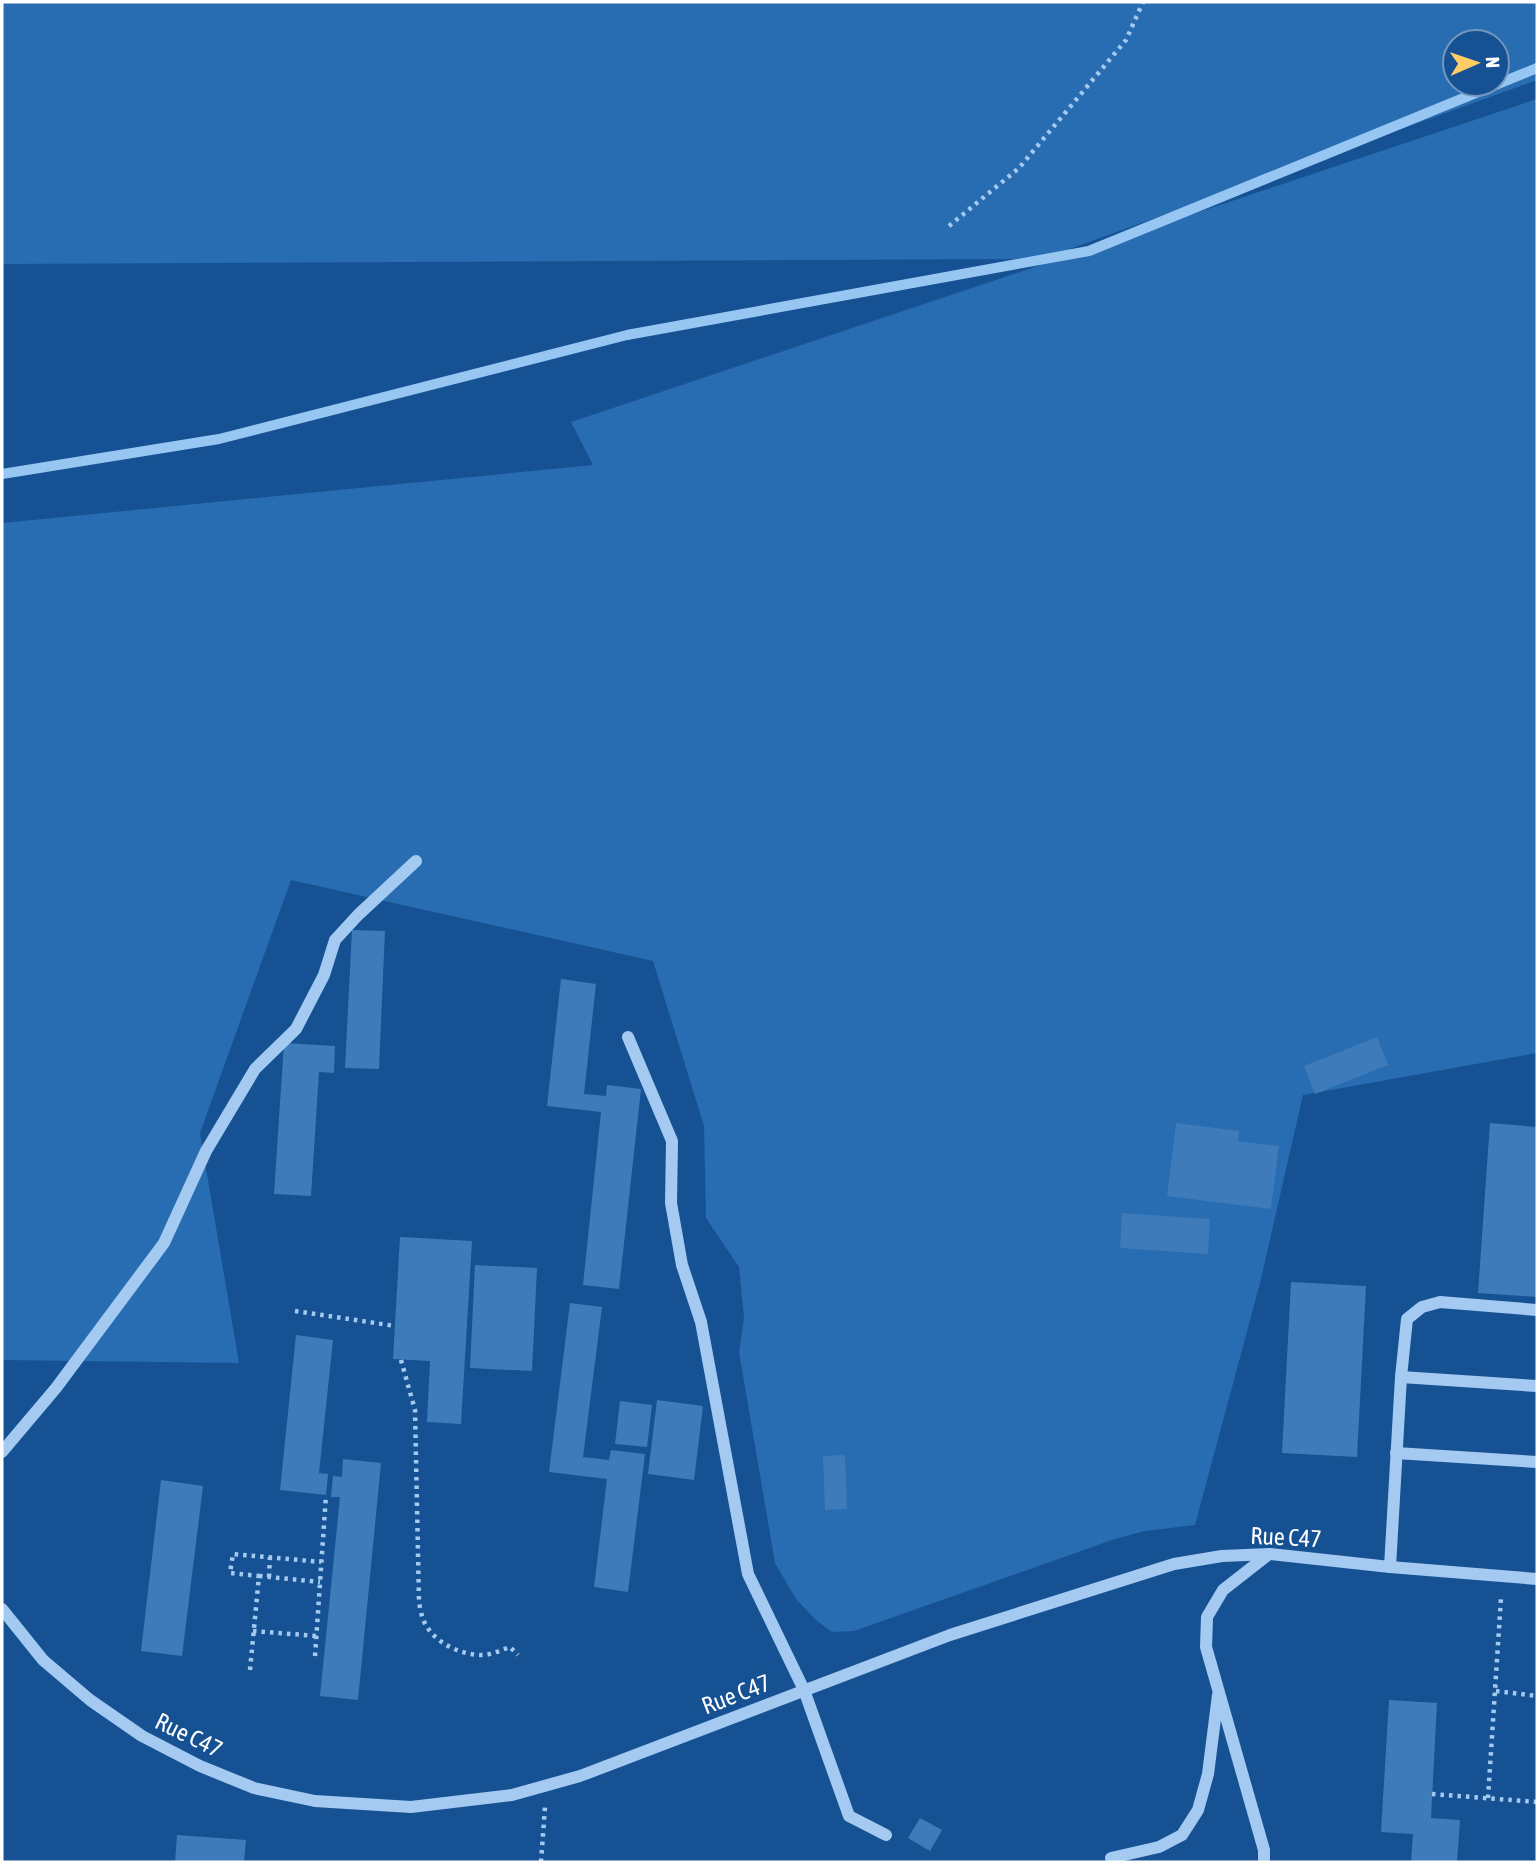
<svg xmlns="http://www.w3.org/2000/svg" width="1539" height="1864" font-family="'Asap Condensed',sans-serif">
<rect width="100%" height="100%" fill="#165293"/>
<g fill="#286cb1" fill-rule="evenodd">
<path d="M2,2H1537V80L1042,259L2,264ZM1455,42H1497V84H1455Z"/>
<path d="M1537,99V1053L1303,1095L1260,1283L1195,1525L1145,1531L1115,1539L854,1631L832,1632L816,1620L796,1599L775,1563L739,1352L744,1318L739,1267L706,1218L704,1126L653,961L291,880L200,1133L239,1363L2,1360V523L593,465L571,422Z"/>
</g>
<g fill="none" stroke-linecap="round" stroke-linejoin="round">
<path stroke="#97c6f3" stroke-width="10" d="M2,474L219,439L627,335L1089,251L1537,68"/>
</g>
<g fill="#3e7bba">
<path d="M352,930L385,931L379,1069L345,1068Z"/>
<path d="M561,979L596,984L584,1094L606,1096L607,1085L641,1089L619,1289L583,1285L601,1112L547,1106Z"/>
<path d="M1377,1037L1388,1065L1315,1094L1304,1066Z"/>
<path d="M284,1043L335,1046L334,1073L319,1072L311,1196L274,1194Z"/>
<path d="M1176,1123L1239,1131L1238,1141L1279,1146L1271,1209L1167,1196Z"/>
<path d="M1490,1123L1537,1127V1297L1478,1293Z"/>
<path d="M1122,1213L1210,1219L1208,1254L1120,1248Z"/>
<path d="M400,1237L472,1241L461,1424L427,1422L430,1361L393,1359Z"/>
<path d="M475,1265L537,1268L532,1371L470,1368Z"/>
<path d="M1291,1282L1366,1286L1357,1457L1282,1453Z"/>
<path d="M570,1303L602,1307L583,1457L609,1460L611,1450L645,1454L628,1592L594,1587L607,1479L549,1472Z"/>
<path d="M296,1335L333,1340L319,1473L328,1474L326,1495L280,1490Z"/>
<path d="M657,1400L703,1406L694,1480L648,1474Z"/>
<path d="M620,1401L652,1405L647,1447L615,1444Z"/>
<path d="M845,1455L847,1509L825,1510L823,1456Z"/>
<path d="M343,1459L381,1463L358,1700L320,1696L340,1497H331L333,1476L342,1477Z"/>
<path d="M161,1480L203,1486L182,1656L141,1651Z"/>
<path d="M1389,1700L1437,1703L1431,1818L1460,1820L1457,1862H1411L1413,1834L1381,1832Z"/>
<path d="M920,1818L942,1830L930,1851L908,1838Z"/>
<path d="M177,1835L246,1840L244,1862H175Z"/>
</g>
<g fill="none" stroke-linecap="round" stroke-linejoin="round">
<g stroke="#a5caf1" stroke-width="4.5" stroke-dasharray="3.5 5" stroke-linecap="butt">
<path d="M949,226L1019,168L1126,40L1143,2"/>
<path d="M295,1311L395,1326"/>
<path d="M401,1360L415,1410L419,1602C420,1607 421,1614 423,1619C431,1641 459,1655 482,1655C491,1655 501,1650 510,1647L518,1655"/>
<path d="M259,1576L320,1582"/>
<path d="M269,1577L270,1557"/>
<path d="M253,1631L317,1636"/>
<path d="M315,1656L326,1495"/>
<path d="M250,1670L259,1576L230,1573L233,1554L321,1562"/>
<path d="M1496,1691L1537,1696"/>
<path d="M1432,1794L1537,1802"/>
<path d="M1488,1798L1501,1598"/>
<path d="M541,1862L545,1807"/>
</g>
<g stroke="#a5caf1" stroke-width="12">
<path d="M628,1037L672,1141L671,1203L682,1265L701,1322L748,1574L804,1690L849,1816L886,1835"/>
<path d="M1401,1377L1537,1386"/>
<path d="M2,1452L56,1388L164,1243L206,1151L255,1069L296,1029L324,975L335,940L358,915L416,861"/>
<path d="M1396,1453L1537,1462"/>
<path d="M1390,1567L1401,1377L1407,1319L1422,1307L1440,1302L1537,1310"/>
<path d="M2,1609L43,1660L90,1700L142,1736L200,1766L254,1788L315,1801L411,1807L512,1795L580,1776L950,1635L1174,1564L1222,1556L1270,1554L1390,1567L1537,1579"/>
<path d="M1111,1858L1159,1847L1182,1835L1198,1810L1208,1774L1218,1695"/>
<path d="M1264,1862V1850L1206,1647L1207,1617L1223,1590L1269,1554"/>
</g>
</g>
<g text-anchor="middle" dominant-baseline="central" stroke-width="5" stroke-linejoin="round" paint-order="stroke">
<g font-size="24" fill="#fff" stroke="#165293">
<text transform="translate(1286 1537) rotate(3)">Rue C47</text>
<text transform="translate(736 1694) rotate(-21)">Rue C47</text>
<text transform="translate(189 1735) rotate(26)">Rue C47</text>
</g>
</g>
<rect width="1539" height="1864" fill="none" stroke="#ffffff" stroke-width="7"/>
<g transform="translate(1476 63) rotate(88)"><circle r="33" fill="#165293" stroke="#7397be" stroke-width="2"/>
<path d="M0-5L12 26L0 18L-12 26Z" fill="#ffcc65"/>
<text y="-10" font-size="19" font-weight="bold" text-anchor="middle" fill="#ffffff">N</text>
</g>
</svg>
